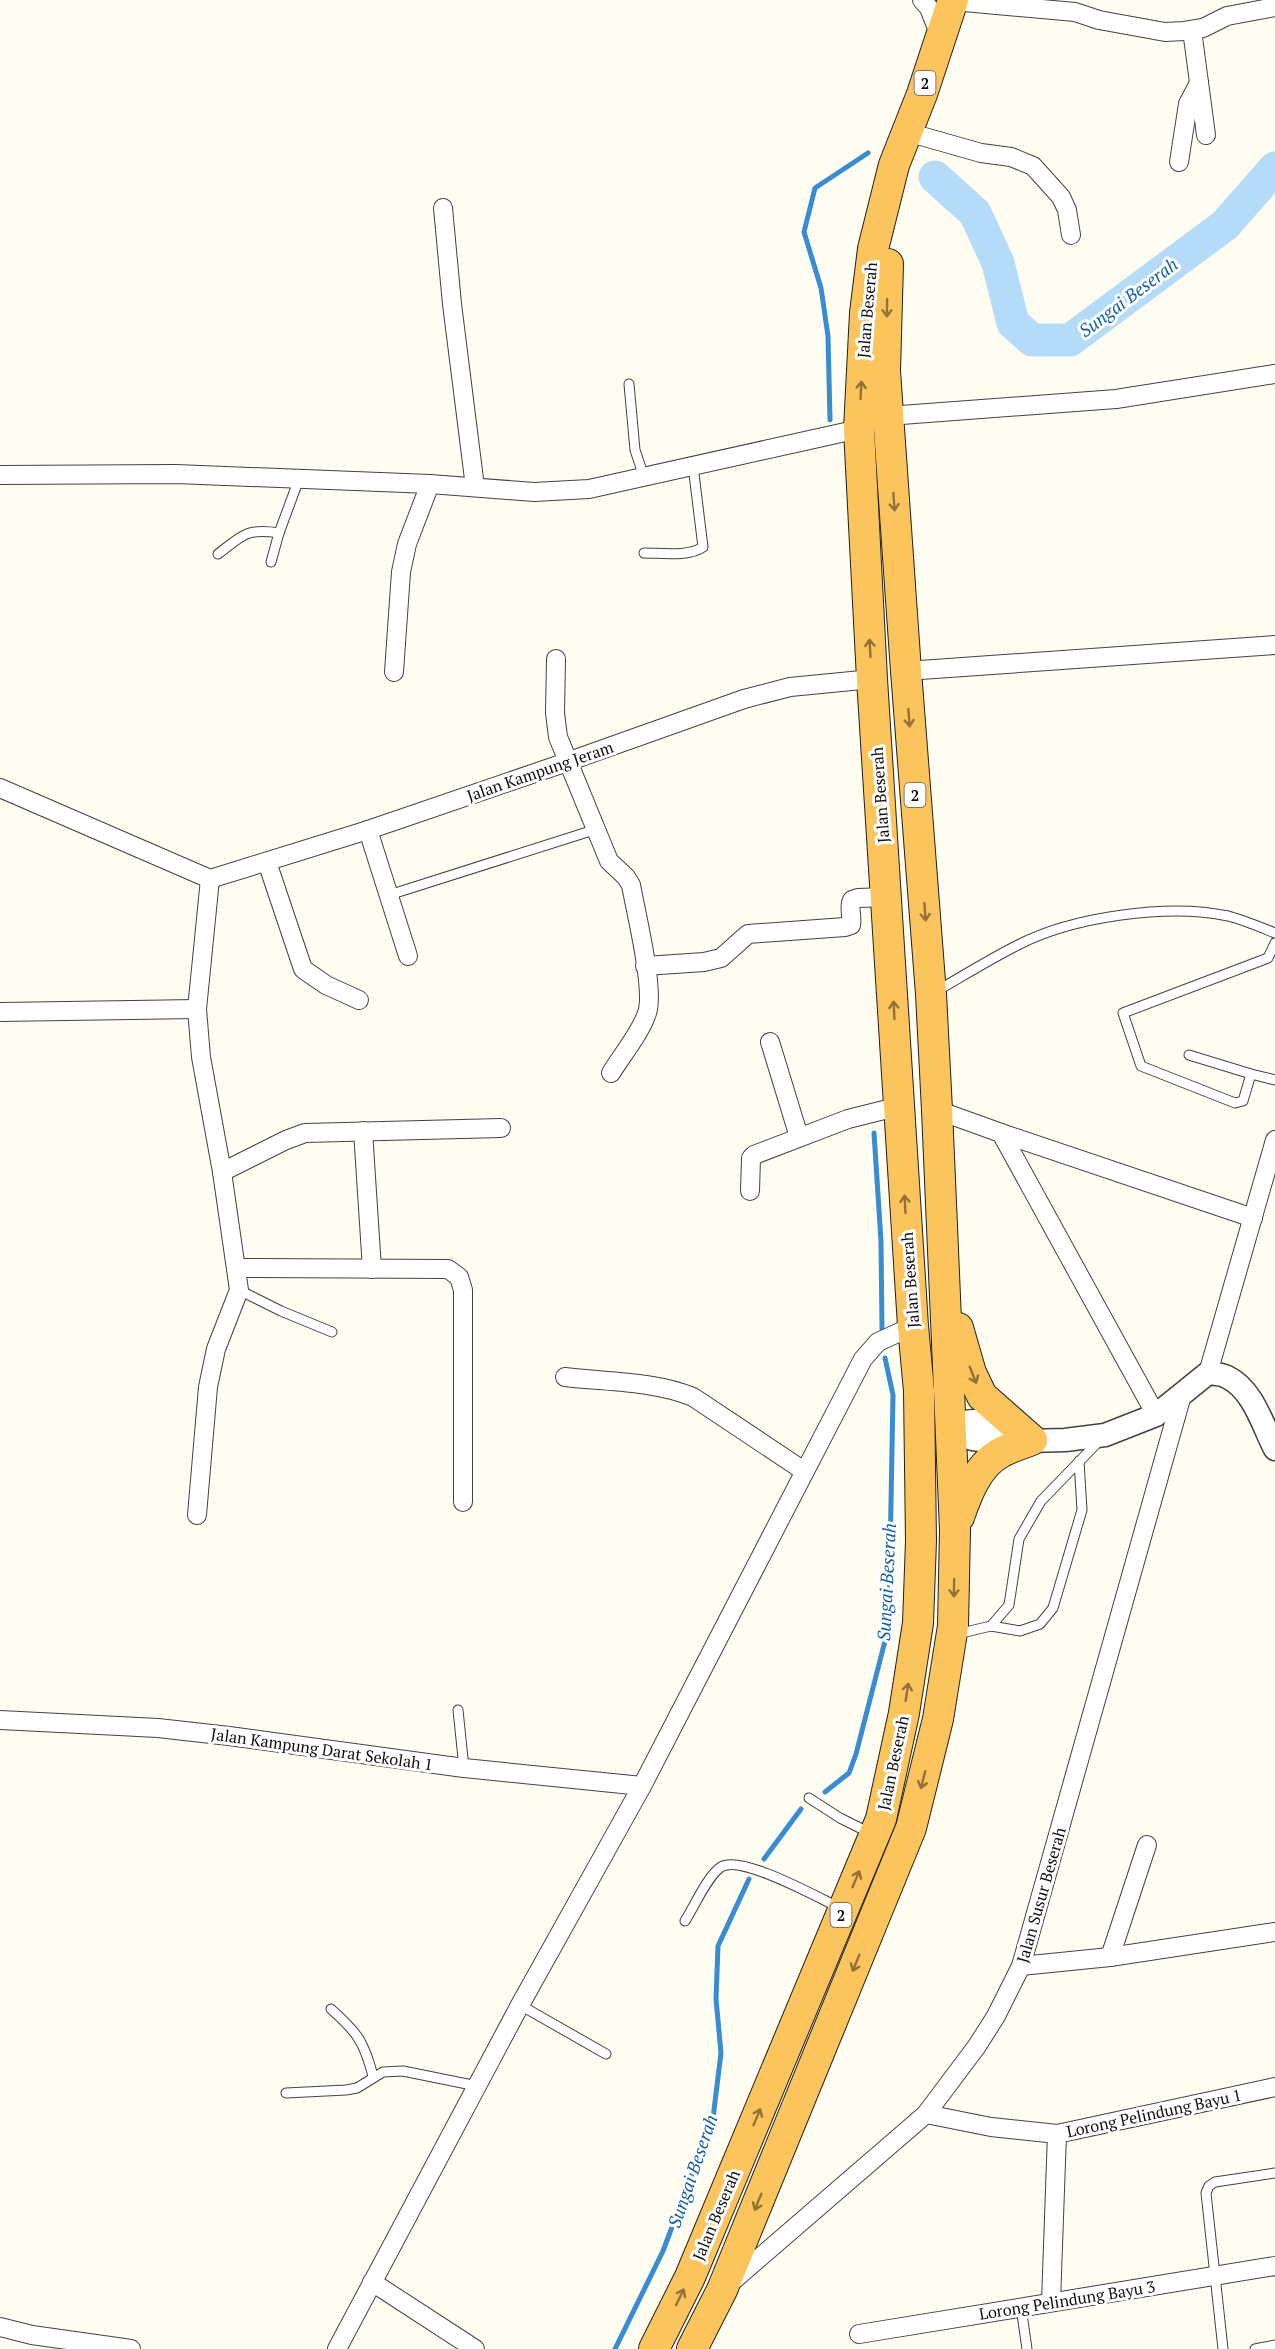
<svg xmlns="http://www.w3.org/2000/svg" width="1275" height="2349" font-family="'PT Serif',serif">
<rect width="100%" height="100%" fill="#fffdf1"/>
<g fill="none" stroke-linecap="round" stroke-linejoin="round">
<g stroke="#388cd2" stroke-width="5">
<path d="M830,420L828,336L821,288L804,232L815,188L868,153"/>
<path d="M874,1133L881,1241L882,1329"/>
<path d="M825,1792L849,1773L856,1754L885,1641L889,1611L893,1395L885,1358"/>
<path d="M764,1859L801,1809"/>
<path d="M615,2349L663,2251L713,2118L721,2053L716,1999L718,1946L749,1879"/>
</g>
<path stroke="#b4dbf8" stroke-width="33" d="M935,177L975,213L998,263L1013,323L1032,340H1070L1225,225L1275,168"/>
<g stroke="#424242" stroke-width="11">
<g id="service">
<path d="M629,384L635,450L644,477"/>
<path d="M644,553C661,553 689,557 703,547L693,466"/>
<path d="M218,554C243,535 246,528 279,533"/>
<path d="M271,562L279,533L299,479"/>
<path d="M389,895L597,829"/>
<path d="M1275,943L1268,958L1123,1013L1141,1066L1235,1103L1243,1101L1251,1074L1275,1080"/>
<path d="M935,992C963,976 990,959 1018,945C1072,917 1168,903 1228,916C1244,920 1260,927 1275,933"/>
<path d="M1189,1055L1251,1074"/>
<path d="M239,1290L281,1311L332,1332"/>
<path d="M991,1626L1020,1631L1040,1624L1053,1608L1082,1510L1079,1461"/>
<path d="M957,1634L991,1626L1009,1605L1019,1539L1041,1501L1101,1439"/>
<path d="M458,1710L464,1768"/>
<path d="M809,1798L840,1818L872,1834"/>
<path d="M685,1921C694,1907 708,1875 721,1867C740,1854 817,1897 838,1907"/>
<path d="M520,2005L606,2054"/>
<path d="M331,2009C358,2033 364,2042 373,2076"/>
<path d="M286,2093L346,2090L357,2088L383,2072L403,2071L477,2086"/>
<path d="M1021,2307L1027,2349"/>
<path d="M1223,2349L1206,2193L1209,2186L1215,2182L1275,2173"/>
<path d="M1255,2349L1275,2345"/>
</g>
</g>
<g stroke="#424242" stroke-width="20">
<g id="minor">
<path d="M922,0L929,8L940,36"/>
<path d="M953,1L1075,12L1099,20L1165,32L1184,31L1203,28L1227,16L1275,7"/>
<path d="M1192,30L1206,135"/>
<path d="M907,132L981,153L1011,157L1033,166L1061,197L1067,210L1071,235"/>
<path d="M1179,162L1188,104L1199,83"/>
<path d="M443,208L452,304L475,487"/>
<path d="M888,416L1116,399L1275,374"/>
<path d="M0,475L176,474L430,484L534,492L589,489L859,429"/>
<path d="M556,659L555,713L558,737L609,861L626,877L631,885C636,913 655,990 647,1013C641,1032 622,1055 611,1073"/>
<path d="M906,671L1275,645"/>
<path d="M394,672L401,572L407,544L430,484"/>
<path d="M0,788L210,879"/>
<path d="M368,830L408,956"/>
<path d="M267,862L303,969L326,985L359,1000"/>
<path d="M210,879L368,830L567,762L744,699L790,687L872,679"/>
<path d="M645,966L704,962L721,958L748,934L845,927L851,925C853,917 848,908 852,900L858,898L887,897"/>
<path d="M0,1012L197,1009"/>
<path d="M770,1042L799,1137"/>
<path d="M937,1110L1001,1133L1156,1415"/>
<path d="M363,1131L372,1269"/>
<path d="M1001,1133L1253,1218"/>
<path d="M222,1172L286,1140L305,1133L501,1128"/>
<path d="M750,1191L751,1158L754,1155L848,1119L900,1106"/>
<path d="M236,1268L448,1269L459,1277L463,1290V1502"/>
<path d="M1208,1373L1275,1140"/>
<path d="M565,1377C607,1382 654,1381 693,1397L804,1471"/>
<path d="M197,1515L208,1387L216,1349L239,1290L222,1172L201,1057L197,1009L210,879"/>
<path d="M0,1720L158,1728L229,1736L464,1768L642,1786"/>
<path d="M1110,1957L1147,1845"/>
<path d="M1021,1966L1110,1957L1275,1932"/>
<path d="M926,2114L991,2127L1057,2134L1275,2087"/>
<path d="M372,2282L475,2349"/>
<path d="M728,2285L926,2114L977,2046L996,2016L1021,1966L1182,1395"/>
<path d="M1051,2302L1057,2134"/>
<path d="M0,2327L32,2335L131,2349"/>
<path d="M859,2334L1275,2266"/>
<path d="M337,2349L520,2005L642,1786L863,1359L878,1342L913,1326"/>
</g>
</g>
<g stroke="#424242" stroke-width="25">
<g id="tertiary">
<path d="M951,1426L972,1439L991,1442L1065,1440L1105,1435L1156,1415L1208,1373C1214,1374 1222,1374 1227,1377C1253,1389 1263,1426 1275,1449"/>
<path d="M951,1426C975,1416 994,1422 1017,1433"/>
</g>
</g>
<g stroke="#202020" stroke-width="32">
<g id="trunk">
<path d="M958,1328L971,1373L982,1396L1032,1440C1022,1444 1011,1447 1002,1452C978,1464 967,1494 959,1517"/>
<path d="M654,2349L690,2277L881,1819L904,1713L918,1623L921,1541L919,1391L913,1326L872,679L859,429L865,313L873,249L894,165L922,94L953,0"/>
<path d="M692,2349L722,2290L911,1828L938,1719L953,1626L955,1530L937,1110L931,994L906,671L885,371L888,264"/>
</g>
</g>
<use href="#service" stroke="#fff" stroke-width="9"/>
<use href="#minor" stroke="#fff" stroke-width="18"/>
<use href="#tertiary" stroke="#fff" stroke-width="22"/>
<use href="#trunk" stroke="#fbc45c" stroke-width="30"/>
</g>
<defs><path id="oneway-shaft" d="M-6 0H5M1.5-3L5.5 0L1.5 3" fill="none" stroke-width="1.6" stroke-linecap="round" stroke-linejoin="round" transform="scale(1.5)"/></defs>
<g stroke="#917339">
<use href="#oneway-shaft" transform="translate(887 308) rotate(91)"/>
<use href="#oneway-shaft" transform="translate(861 390) rotate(-87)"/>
<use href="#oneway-shaft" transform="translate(894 502) rotate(86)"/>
<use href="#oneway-shaft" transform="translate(870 648) rotate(-93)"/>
<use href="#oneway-shaft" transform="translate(909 718) rotate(86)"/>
<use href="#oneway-shaft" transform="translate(925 912) rotate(86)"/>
<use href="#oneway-shaft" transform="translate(894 1010) rotate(-93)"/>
<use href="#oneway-shaft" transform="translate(905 1204) rotate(-93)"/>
<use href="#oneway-shaft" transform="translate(973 1375) rotate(68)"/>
<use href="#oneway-shaft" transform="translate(954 1588) rotate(91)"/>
<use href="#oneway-shaft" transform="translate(907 1692) rotate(-81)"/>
<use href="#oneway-shaft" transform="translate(923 1780) rotate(104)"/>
<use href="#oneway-shaft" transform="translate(856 1879) rotate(-67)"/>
<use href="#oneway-shaft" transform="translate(856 1963) rotate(112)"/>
<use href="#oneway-shaft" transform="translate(757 2117) rotate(-67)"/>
<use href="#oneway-shaft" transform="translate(758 2202) rotate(112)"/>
<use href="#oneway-shaft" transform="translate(680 2297) rotate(-64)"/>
</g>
<g text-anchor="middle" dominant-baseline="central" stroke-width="6" stroke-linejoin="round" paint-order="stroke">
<g fill="#fff" stroke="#575757" stroke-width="1.5">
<rect x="914.5" y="71" width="21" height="24" rx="4.5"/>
<rect x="904.5" y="783" width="21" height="24" rx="4.5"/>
<rect x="830.5" y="1903" width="21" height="24" rx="4.5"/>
</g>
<g font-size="15" font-weight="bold" fill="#0f0f0f">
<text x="925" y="83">2</text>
<text x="915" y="795">2</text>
<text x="841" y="1915">2</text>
</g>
<g font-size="16" fill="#0f0f0f" stroke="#fff">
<text transform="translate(867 310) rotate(-85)">Jalan Beserah</text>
<text transform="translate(540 771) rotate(-19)">Jalan Kampung Jeram</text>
<text transform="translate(880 795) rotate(-94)">Jalan Beserah</text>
<text transform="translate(910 1280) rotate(-94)">Jalan Beserah</text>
<text transform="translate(322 1749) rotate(8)">Jalan Kampung Darat Sekolah 1</text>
<text transform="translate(893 1763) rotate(-78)">Jalan Beserah</text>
<text transform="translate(1041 1895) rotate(-74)">Jalan Susur Beserah</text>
<text transform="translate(1154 2113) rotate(-12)">Lorong Pelindung Bayu 1</text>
<text transform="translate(716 2215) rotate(-67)">Jalan Beserah</text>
<text transform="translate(1067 2300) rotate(-9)">Lorong Pelindung Bayu 3</text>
</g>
<g font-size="18" font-style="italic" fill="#135ea6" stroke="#fff">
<text transform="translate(1128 297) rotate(-37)">Sungai Beserah</text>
<text transform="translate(886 1582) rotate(-87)">Sungai Beserah</text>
<text transform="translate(692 2171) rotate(-71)">Sungai Beserah</text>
</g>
</g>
</svg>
